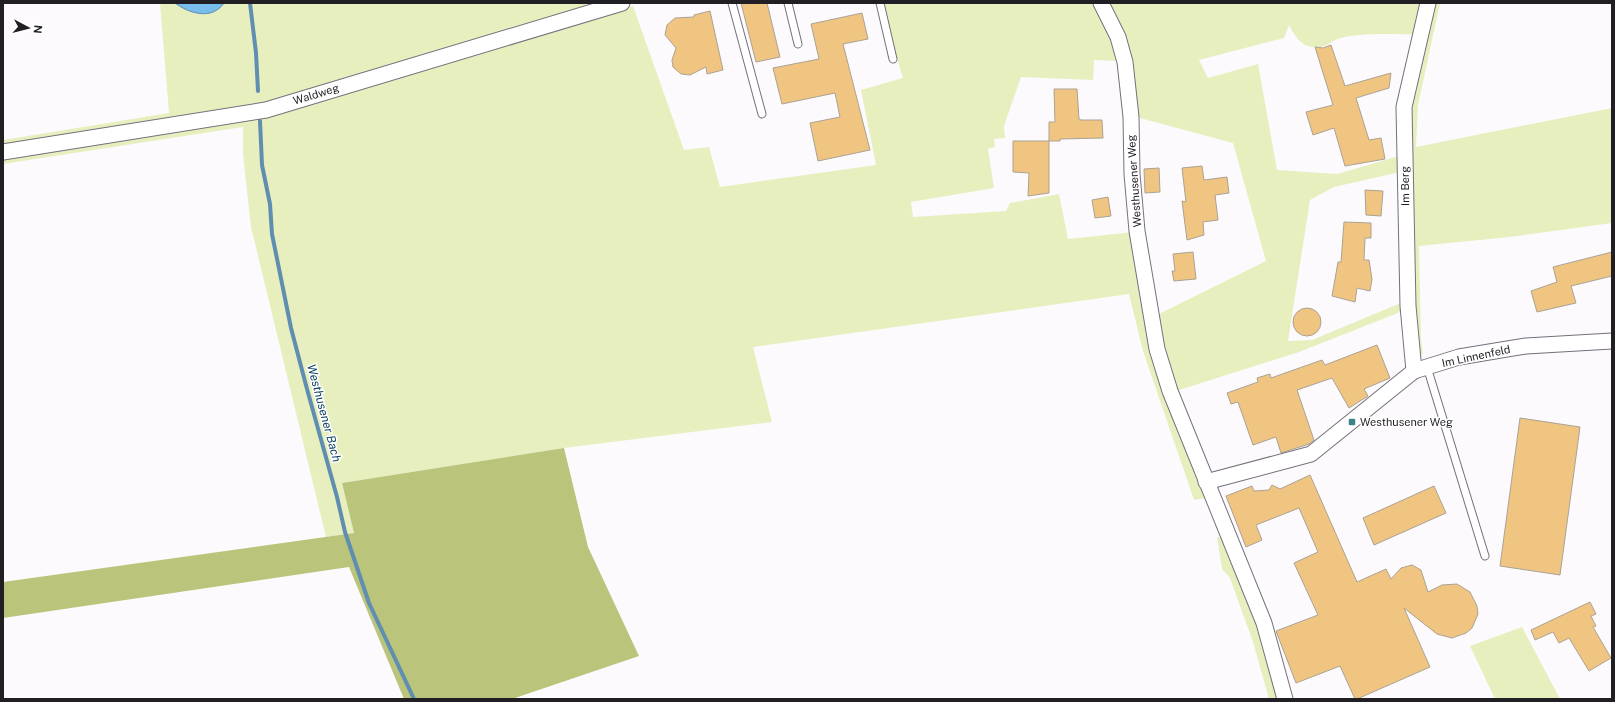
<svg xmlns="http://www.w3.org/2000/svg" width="1615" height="702" font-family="'Public Sans',sans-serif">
<rect width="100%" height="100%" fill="#fcfafd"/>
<g fill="#e8efbf">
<path d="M160,3H609L269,105L3,148V140L169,113Z"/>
<path d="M880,3H1095L1121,61L1094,60L1093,80L1021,77L1004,126L1005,138L994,139L995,147L988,149L994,188L911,202L913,217L1006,211L1010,203L1059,194L1068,239L1134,232L1147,323L1206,498L1194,500L1143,351L1129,294L753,347L772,422L564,448L342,483L354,533L326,537L251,227L243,154V127L3,164V155L243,119L633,6L684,150L709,147L720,187L876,165L861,90L903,78Z"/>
<path d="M1107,3H1425L1418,34C1393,35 1365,32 1341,38C1329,41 1328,49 1312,47C1300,45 1294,35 1289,25L1284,38L1199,60L1208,78L1258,64L1277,170L1337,174L1399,156L1400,172L1334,187L1310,200L1288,341L1312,340L1403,302V311L1299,352L1176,391L1162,348L1157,315L1266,261L1233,143L1136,117Z"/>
<path d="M1432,3H1440L1418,105L1416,147L1612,108V223L1510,237L1419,246L1421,338L1423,355L1417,349L1415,340L1408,109Z"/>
<path d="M1217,537H1221L1258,625L1280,699H1269L1253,642L1230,578L1222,569Z"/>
<path d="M1522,627L1560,699H1495L1470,646Z"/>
</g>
<path fill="#bac47a" d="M564,448L588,547L639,656L512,699H404L349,567L3,618V582L354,533L342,483Z"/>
<path fill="#79bded" stroke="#5f8eb1" d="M175,3H224C212,21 188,13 175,3Z"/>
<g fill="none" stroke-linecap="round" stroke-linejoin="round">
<g stroke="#5f8eb1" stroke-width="4">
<path d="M250,3L256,53L258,91"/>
<path d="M260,121L262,165L270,204L272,234L291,328L307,389L337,497L345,532L369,603L414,699"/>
</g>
</g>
<g fill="#f0c582" stroke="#aba294">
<path d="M741,3H767L780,57L756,62Z"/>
<path d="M710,11L723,70L707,74L706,67L690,75L681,74L673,67L672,60L676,48L665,35L667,25L675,18L694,17V15Z"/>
<path d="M862,13L868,39L843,44L870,150L818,161L810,123L840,117L835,93L782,104L773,68L819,59L811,24Z"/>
<path d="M1331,45L1345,86L1391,73L1389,88L1356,98L1369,140L1381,138L1385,159L1345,166L1334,128L1313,135L1306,112L1333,105L1315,47L1323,48Z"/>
<path d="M1054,89H1077L1079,119L1081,120H1102L1103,138L1060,139V141H1049V193L1028,196L1029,173L1013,172V141H1049V122H1055Z"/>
<path d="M1202,166L1204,180L1227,177L1229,193L1215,195L1218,220L1203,222L1204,235L1187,240L1182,201L1186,202L1182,168Z"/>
<path d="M1159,168L1160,192L1145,193L1144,169Z"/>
<path d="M1365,190L1383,191L1381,216L1366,215Z"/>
<path d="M1108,197L1111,216L1095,218L1092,200Z"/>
<path d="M1344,222L1371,223V238H1365L1364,260H1369L1372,279L1370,291L1357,288L1355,302L1332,296L1338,262H1341Z"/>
<path d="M1193,252L1196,279L1174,281L1172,271H1175L1173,254Z"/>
<path d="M1612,252V276L1571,286L1576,303L1537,312L1531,291L1557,282L1553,267Z"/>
<circle cx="1307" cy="322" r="14"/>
<path d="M1377,345L1390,378L1364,389L1368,396L1349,408L1332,378L1297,390L1314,440L1309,444L1281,453L1276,437L1253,445L1238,402L1231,404L1227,393L1258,382L1257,378L1270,374L1271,378L1322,360L1325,365Z"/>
<path d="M1520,418L1580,427L1560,575L1500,566Z"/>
<path d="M1310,475L1357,582L1386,569L1391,579L1401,568L1412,565L1421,570L1428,592L1442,585L1457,584L1470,592L1477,606L1478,614L1472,628L1466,633L1452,638L1437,634L1404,608L1430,667L1357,699H1355L1340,666L1296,683L1276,631L1318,615L1294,563L1318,552L1299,508L1256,525L1262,540L1246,547L1226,496L1252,486L1254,491L1269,490L1272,485L1280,489Z"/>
<path d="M1434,486L1446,513L1374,545L1363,518Z"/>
<path d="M1590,602L1596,614L1591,616L1596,626L1593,627L1611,658L1589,671L1569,638L1559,643L1553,632L1535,640L1531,630Z"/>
</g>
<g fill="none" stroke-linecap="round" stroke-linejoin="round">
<g stroke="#776f7c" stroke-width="9">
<g id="service">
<path d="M732,3L762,114"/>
<path d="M788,3L798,44"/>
<path d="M880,3L893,59"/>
<path d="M1427,367L1485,556"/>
</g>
</g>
<g stroke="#776f7c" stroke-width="17">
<g id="minor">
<path d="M1101,3L1118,37L1125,62L1131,117L1132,174L1137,231L1157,349L1170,391L1264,623L1285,699"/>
<path d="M3,152L266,110L622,3"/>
<path d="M1414,371L1408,306L1404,107L1428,3"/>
<path d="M1206,482L1311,454L1414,371L1459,357L1526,346L1612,341"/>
</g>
</g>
<use href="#service" stroke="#fff" stroke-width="7"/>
<use href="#minor" stroke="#fff" stroke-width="15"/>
</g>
<rect fill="#3c8489" stroke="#fff" stroke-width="1.5" x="1348" y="418" width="8" height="8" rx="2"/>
<g text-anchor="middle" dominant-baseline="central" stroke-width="3" stroke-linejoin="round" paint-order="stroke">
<g font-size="11" fill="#221f24" stroke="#fff">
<text transform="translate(316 94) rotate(-17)">Waldweg</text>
<text transform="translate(1134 181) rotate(-94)">Westhusener Weg</text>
<text transform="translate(1405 186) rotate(-91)">Im Berg</text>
<text transform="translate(1476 356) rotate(-12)">Im Linnenfeld</text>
</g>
<g font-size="11" fill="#221f24" stroke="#fff" text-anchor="start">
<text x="1360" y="422">Westhusener Weg</text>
</g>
<g font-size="12" font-style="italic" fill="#0e4464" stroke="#fff">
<text transform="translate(324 413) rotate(75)">Westhusener Bach</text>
</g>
</g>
<rect width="1615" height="702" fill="none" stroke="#221f24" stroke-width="8"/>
<g transform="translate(28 28) rotate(97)" stroke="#ffffff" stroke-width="3" paint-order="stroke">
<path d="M0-3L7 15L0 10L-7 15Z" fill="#221f24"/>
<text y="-6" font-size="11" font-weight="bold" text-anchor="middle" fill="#221f24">N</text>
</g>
</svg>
